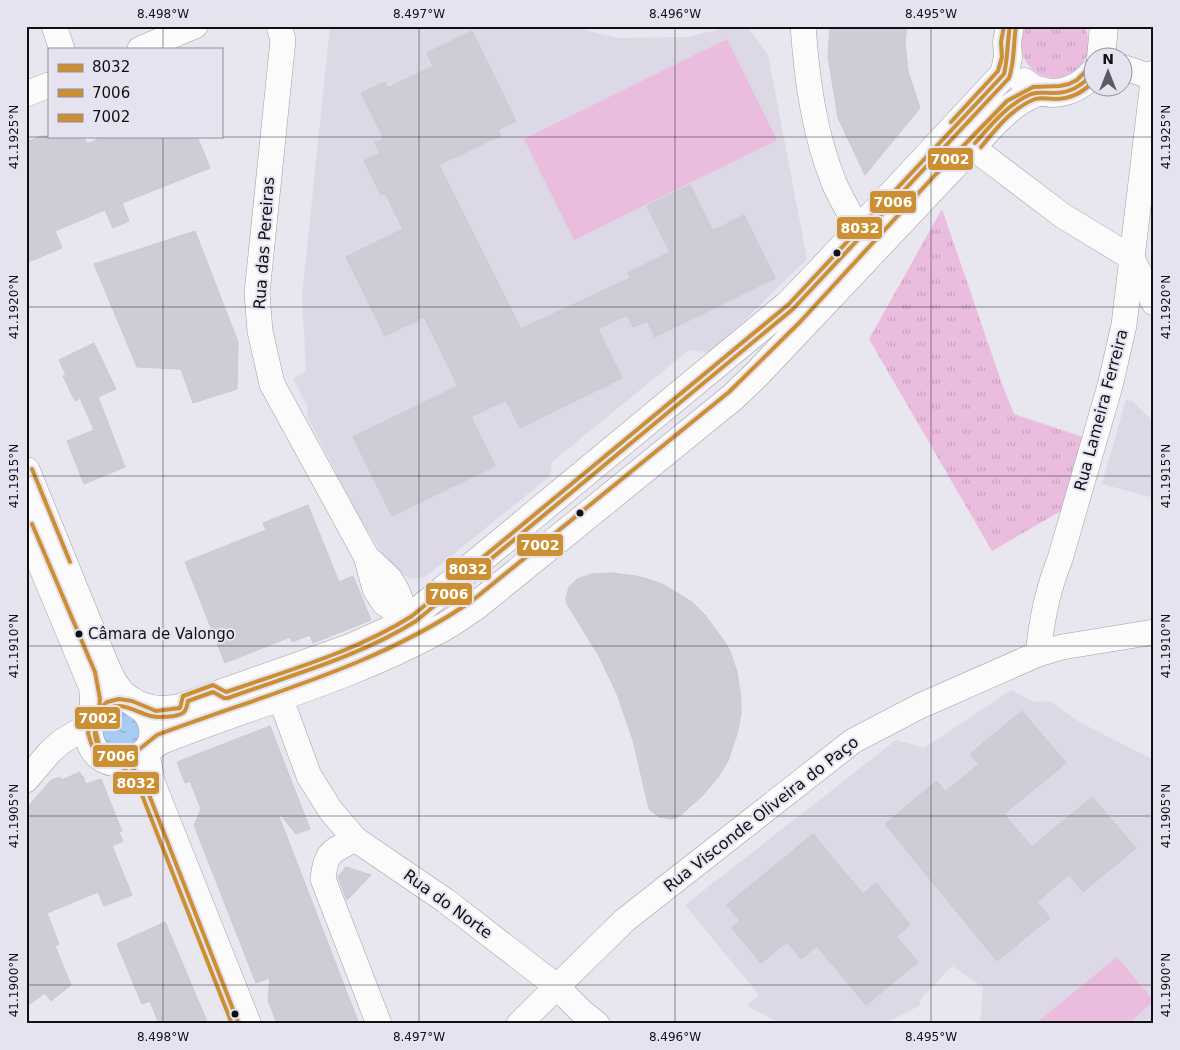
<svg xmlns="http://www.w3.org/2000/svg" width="1180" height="1050" font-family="'DejaVu Sans',sans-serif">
<defs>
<pattern id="grass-tufts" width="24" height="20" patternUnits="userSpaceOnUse" patternTransform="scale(1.25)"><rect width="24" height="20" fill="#eabddf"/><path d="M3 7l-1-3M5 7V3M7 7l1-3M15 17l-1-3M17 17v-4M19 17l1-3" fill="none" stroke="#c8a1be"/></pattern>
<pattern id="water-ripples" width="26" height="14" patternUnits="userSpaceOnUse" patternTransform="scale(1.25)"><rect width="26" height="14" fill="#a8cbf4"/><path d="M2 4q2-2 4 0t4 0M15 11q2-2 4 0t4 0" fill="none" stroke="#90add0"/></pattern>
</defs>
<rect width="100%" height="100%" fill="#e8e6ee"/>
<g fill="#dcd8e6">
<path d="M330,26H569L618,38L687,37L733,26H747L768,55L807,259L711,353L689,350L552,462L550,476L425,577L412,579L400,574L384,556L359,517L307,416L308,408L293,378L306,371L302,296Z"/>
<path d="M1126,400L1132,401L1152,420L1154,425V498L1102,484Z"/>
<path d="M1011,690L1034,702L1050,701L1081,723L1154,760V1024H980L983,987L952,966L922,997L919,1006L883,1024H782L747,1006L759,995L685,905L896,740L924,748Z"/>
</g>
<g fill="url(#grass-tufts)">
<path d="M1026,26H1084C1106,67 1048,100 1025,60C1019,49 1021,37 1026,26Z"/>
<path d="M942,209L1002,384L1014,414L1083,437L1061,511L992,551L869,339Z"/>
</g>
<g fill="#eabddf">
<path d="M727,39L777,140L574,240L524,139Z"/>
<path d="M1117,957L1154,1001L1128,1024H1035Z"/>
</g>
<circle fill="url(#water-ripples)" cx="121" cy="730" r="19"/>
<g fill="#cecdd7" stroke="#c9c9cf">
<path d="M830,26H907L905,42L908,71L920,108L865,175L838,118L828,56Z"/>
<path d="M472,31L516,121L498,130L501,135L439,165L521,329L630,278L628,273L670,252L647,206L690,185L713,231L744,215L775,278L655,337L647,321L633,327L627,315L598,329L622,378L520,428L506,400L471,417L495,466L392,516L353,437L458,386L424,317L385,336L346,257L403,229L385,193L381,195L364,161L380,153L375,143L384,139L361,93L385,82L388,88L433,66L427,53Z"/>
<path d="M42,136H84L87,144L105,136H197L210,168L122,203L129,221L113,228L105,210L55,231L62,248L26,263V142Z"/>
<path d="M195,231L238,342L237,389L193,403L181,369L137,367L94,264Z"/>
<path d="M94,343L116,389L98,397L125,467L84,484L67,441L94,430L80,398L75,401L63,376L66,375L59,360Z"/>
<path d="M308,505L339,582L353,576L371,620L313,643L310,635L292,642L290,637L225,663L185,562L266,530L263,523Z"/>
<path d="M611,573L636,576L654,581L664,585L692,602L705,615L724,641L730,651L737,672L741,699V714L737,734L728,761L719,776L702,796L681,815L673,819L659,817L649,809L633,740L617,694L599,656L567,604L566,598L569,587L577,579L592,574Z"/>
<path d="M1022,711L1066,763L1004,814L1032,847L1092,797L1136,848L1083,892L1069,875L1037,902L1050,918L997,961L885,824L937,781L945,792L979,764L970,754Z"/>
<path d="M270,726L310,829L296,834L277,811L359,1024H277L268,1000L270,978L256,983L194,825L201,809L190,781L185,783L177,762Z"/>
<path d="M80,772L81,776H83L86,784L101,779L122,831L119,832L123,841L112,846L132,895L104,906L98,892L47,913L59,944L55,946L71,985L51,1001L45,993L26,1007V809L51,780L60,777L62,780Z"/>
<path d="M813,834L863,894L876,883L910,925L896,936L918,962L866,1005L817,946L801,959L787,942L761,963L732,928L740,921L727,905Z"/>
<path d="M346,867L371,875L347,900L338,877Z"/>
<path d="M165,922L192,986L208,1024H159L150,1001L142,1004L117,944Z"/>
</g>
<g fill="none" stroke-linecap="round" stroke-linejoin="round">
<g stroke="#a09fa4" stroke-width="26">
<g id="street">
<path d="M54,26L62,49"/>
<path d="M279,26L283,40L257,293L260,331L272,384L366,556L375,589L384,603L408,619"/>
<path d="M803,26C807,80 814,133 834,183C841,199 851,215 859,230"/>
<path d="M140,49L195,26"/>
<path d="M1122,67L1152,77"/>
<path d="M26,94L49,85"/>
<path d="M972,147L1063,216L1132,258L1154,303"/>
<path d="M366,556L390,579L397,591L408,619"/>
<path d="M1038,654C1042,619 1047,592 1060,559L1110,386L1124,325L1154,73"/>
<path d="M280,697L309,776L331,811L355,839L446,901L556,986L582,1012L597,1024"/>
<path d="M26,780L49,753L61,742L89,725"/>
<path d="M355,839C332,852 326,850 323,879L379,1024"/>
<path d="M519,1024L625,920L853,741L920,706L1038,654L1062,647L1154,632"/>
</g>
</g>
<g stroke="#a09fa4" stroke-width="29">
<g id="secondary">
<path d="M1101,58L1104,26"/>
<path d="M1024,82C1045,101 1076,93 1092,74"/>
<path d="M26,471L106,668C110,677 115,687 122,694C133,704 147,706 152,723C164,765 96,780 89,736C87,727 91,722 93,714C95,705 94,696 93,687L26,526"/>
<path d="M142,706C155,711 165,711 180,708L350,648L388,631L412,616L789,304L832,259L1004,74L1008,58L1007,42L1010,26"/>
<path d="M145,752L159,741C252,704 350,678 438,630C452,623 464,614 477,605L733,397L757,374L993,124C1007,110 1021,97 1041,91"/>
<path d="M145,752L151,783L247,1024"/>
</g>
</g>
<use href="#street" stroke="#fcfbfc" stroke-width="25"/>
<use href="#secondary" stroke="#fcfbfc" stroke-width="28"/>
<g stroke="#e6e3f1" stroke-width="8">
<g id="bus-1">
<path d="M975,143C991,125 1008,104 1031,94C1038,92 1044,93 1051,93C1068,94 1081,87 1092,74"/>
<path d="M232,1024L138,785L123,767L101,756L95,751L91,743L88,733L90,723L94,714L107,702L119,699L132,701L156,711L180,708L183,696L213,685L226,692C289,670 355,652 412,616L789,304L1004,74C1008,58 1007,42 1010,26"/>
</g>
</g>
<g stroke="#e6e3f1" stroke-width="8">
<g id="bus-2">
<path d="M981,147C996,129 1012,108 1035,99C1042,97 1048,99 1055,99C1069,99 1082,93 1092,83"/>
<path d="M238,1022L144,782C138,775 133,767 126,762C120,757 112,755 105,752C92,744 92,725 102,714C118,697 134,712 151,716C159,718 167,717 174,716C185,714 186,711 188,701L213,692L224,698H228C291,675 359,657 416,621L793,309L1009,78C1015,61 1013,44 1016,27"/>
</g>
</g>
<g stroke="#e6e3f1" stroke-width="8">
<g id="bus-3">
<path d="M951,122L998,71L1002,57L1001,42L1004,26"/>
<path d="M32,469L70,562"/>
<path d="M32,524L95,672L100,699L99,712L95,729L99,745L108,753L119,756H126L137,751L157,735C263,695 379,666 473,600L729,392L800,322L936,174L1007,101L1033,87L1060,86L1069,84L1077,80L1087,70"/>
</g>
</g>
<use href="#bus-1" stroke="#cc9033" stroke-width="4"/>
<use href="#bus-2" stroke="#cc9033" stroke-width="4"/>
<use href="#bus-3" stroke="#cc9033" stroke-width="4"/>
</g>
<path fill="none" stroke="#100f13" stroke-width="1" stroke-opacity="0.45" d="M163,26V49M419,26V1024M675,26V1024M931,26V1024M163,136V1024M26,137H1154M26,307H1154M26,476H1154M26,646H1154M26,816H1154M26,985H1154"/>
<g fill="#100f13" stroke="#e6e3f1" stroke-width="2">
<circle cx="837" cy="253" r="4.5"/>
<circle cx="580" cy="513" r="4.5"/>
<circle cx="79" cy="634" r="4.5"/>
<circle cx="235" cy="1014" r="4.5"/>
</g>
<g text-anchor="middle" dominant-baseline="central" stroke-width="4" stroke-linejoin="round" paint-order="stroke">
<g font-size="15" fill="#100f13" stroke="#e6e3f1" text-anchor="start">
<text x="88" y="634">Câmara de Valongo</text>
</g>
<g font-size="16" fill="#100f13" stroke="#e6e3f1">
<text transform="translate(264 243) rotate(-86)">Rua das Pereiras</text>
<text transform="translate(1101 410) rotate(-75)">Rua Lameira Ferreira</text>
<text transform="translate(761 814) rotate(-38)">Rua Visconde Oliveira do Paço</text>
<text transform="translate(448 904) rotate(36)">Rua do Norte</text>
</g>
</g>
<g stroke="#e6e3f1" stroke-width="2">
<rect x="927" y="147" width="47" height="24" rx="5" fill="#cc9033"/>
<rect x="869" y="190" width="48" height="24" rx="5" fill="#cc9033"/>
<rect x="836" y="216" width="47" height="24" rx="5" fill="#cc9033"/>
<rect x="516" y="533" width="48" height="24" rx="5" fill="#cc9033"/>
<rect x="445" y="557" width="47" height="24" rx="5" fill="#cc9033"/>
<rect x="425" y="582" width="48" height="24" rx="5" fill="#cc9033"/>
<rect x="74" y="706" width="47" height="24" rx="5" fill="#cc9033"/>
<rect x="92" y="744" width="47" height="24" rx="5" fill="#cc9033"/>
<rect x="112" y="771" width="48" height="24" rx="5" fill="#cc9033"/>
</g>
<g font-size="14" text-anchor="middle" font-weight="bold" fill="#fff">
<text x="950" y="164">7002</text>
<text x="893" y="207">7006</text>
<text x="860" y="233">8032</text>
<text x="540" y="550">7002</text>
<text x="468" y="574">8032</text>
<text x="449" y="599">7006</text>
<text x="98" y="723">7002</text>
<text x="116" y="761">7006</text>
<text x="136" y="788">8032</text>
</g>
<rect width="1180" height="1050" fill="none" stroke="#e6e3f1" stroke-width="55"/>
<rect x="48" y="48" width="175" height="90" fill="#e6e3f1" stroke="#908e98"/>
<rect x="58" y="64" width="25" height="8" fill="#cc9033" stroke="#908e98"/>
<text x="92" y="72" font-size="15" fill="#100f13">8032</text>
<rect x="58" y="89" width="25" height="8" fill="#cc9033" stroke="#908e98"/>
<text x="92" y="98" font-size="15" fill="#100f13">7006</text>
<rect x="58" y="114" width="25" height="8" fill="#cc9033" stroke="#908e98"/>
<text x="92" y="122" font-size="15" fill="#100f13">7002</text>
<g transform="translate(1108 72)"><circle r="24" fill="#e6e3f1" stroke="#908e98"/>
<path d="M0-4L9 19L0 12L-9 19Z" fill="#5c5a60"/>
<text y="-8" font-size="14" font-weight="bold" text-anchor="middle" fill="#100f13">N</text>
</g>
<rect x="28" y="28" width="1124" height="994" fill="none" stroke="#100f13" stroke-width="2"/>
<g font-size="12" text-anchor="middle" fill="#100f13">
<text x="163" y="18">8.498°W</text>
<text x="419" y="18">8.497°W</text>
<text x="675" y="18">8.496°W</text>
<text x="931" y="18">8.495°W</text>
<text transform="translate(14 137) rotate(-90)" y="4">41.1925°N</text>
<text transform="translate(1166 137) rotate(-90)" y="4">41.1925°N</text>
<text transform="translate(14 307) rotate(-90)" y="4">41.1920°N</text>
<text transform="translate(1166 307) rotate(-90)" y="4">41.1920°N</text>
<text transform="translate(14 476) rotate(-90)" y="4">41.1915°N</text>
<text transform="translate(1166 476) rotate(-90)" y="4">41.1915°N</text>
<text transform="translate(14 646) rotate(-90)" y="4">41.1910°N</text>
<text transform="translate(1166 646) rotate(-90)" y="4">41.1910°N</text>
<text transform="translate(14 816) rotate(-90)" y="4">41.1905°N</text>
<text transform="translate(1166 816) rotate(-90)" y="4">41.1905°N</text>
<text transform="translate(14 985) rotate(-90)" y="4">41.1900°N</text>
<text transform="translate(1166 985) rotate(-90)" y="4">41.1900°N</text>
<text x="163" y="1041">8.498°W</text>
<text x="419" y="1041">8.497°W</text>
<text x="675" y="1041">8.496°W</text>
<text x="931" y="1041">8.495°W</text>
</g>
</svg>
